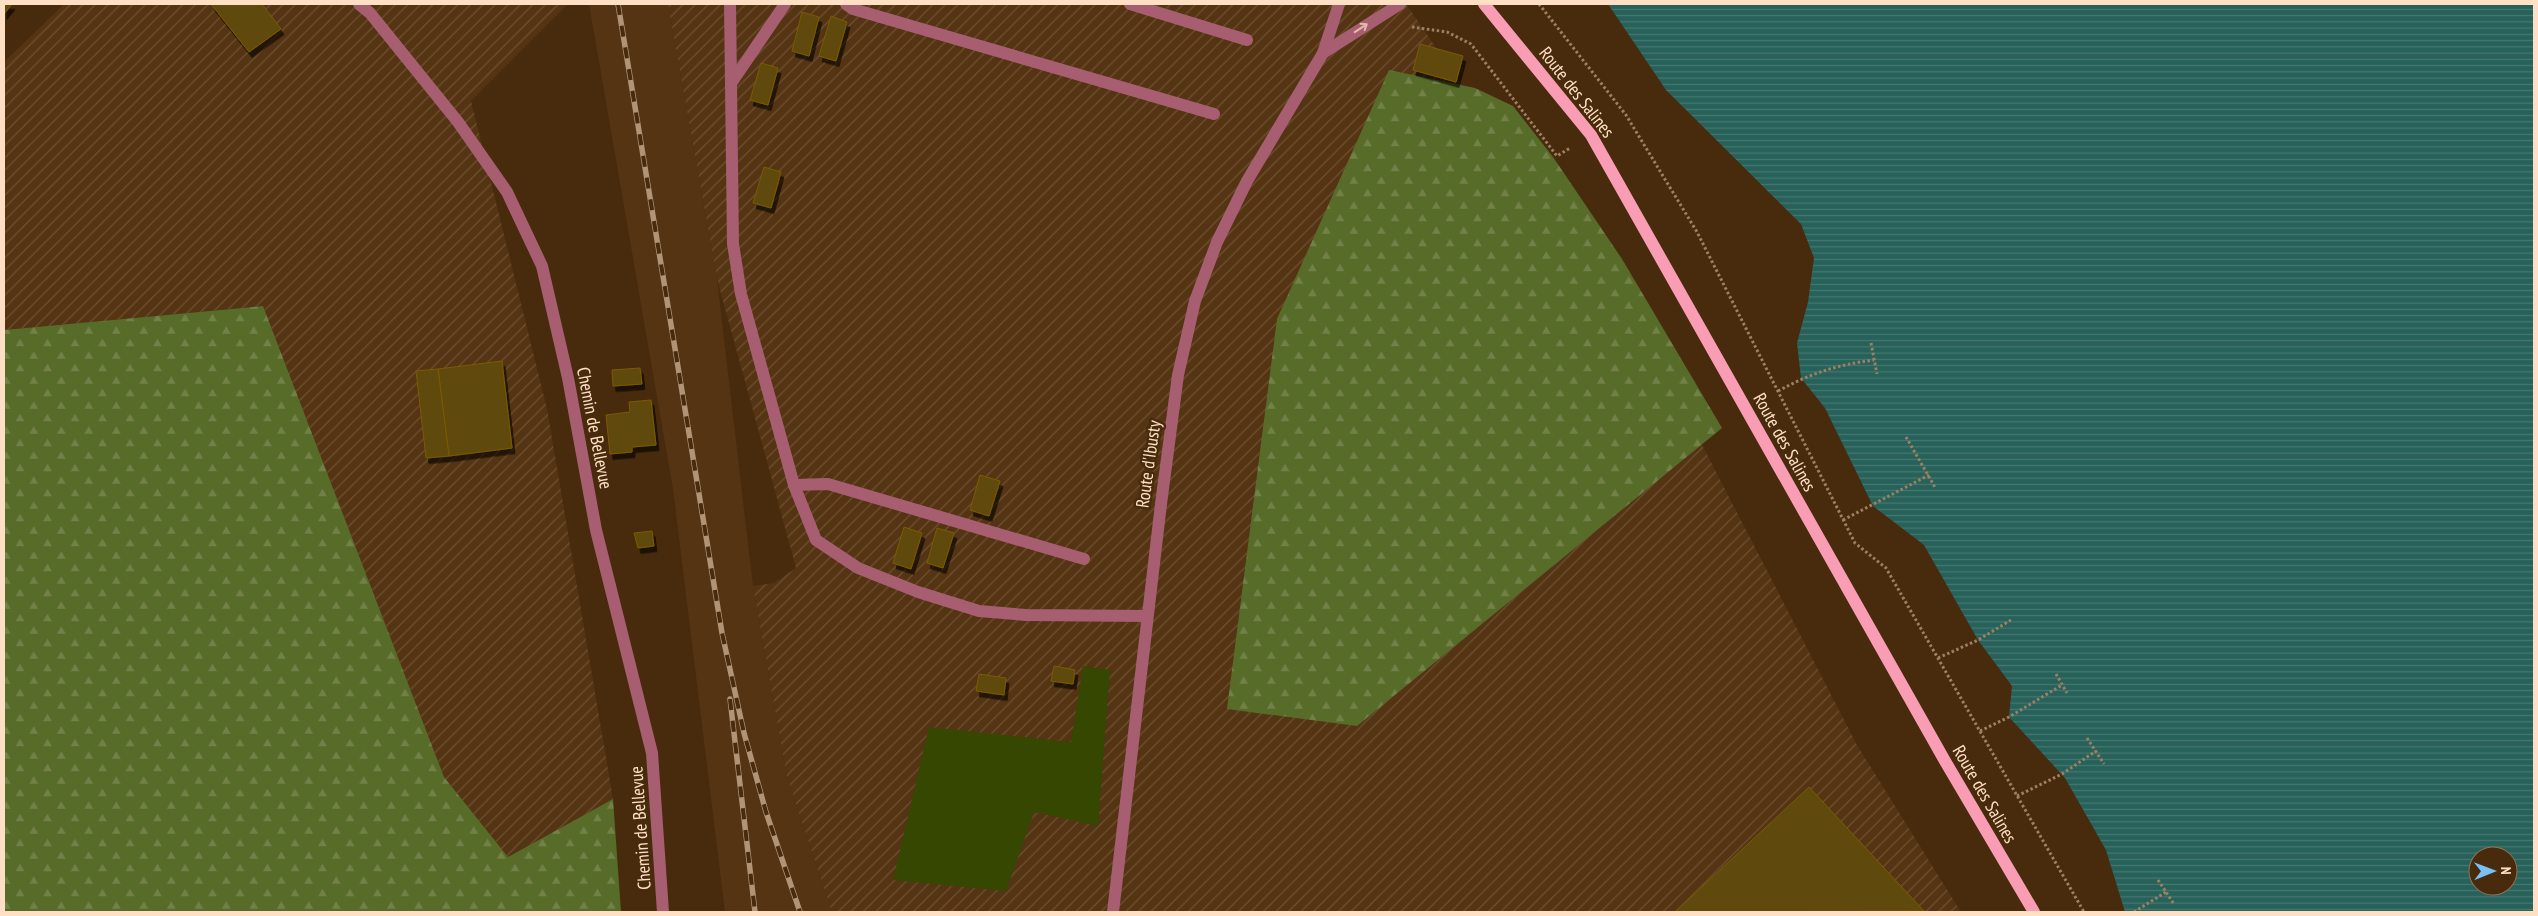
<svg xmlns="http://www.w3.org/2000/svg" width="2538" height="916" font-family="'PT Sans Narrow',sans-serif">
<defs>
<pattern id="industrial-furrows" width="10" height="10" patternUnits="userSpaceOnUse" patternTransform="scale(1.25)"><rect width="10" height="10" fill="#543412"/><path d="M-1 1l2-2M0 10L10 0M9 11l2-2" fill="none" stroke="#6e5133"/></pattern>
<pattern id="forest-firs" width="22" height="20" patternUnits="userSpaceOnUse" patternTransform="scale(1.25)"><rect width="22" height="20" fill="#586c2a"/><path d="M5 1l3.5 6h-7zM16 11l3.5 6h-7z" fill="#718147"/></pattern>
<pattern id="water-rules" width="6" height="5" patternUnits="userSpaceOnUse" patternTransform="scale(1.25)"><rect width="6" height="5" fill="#26615a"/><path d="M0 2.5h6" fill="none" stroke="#477770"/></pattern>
<filter id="shadow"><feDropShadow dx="3" dy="5.5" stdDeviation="0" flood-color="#0009"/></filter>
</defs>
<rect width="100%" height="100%" fill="#482b0d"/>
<path fill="#543412" d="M589,4H668L717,279L753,586L787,777L832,912H725L673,489Z"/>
<g fill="url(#industrial-furrows)">
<path d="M64,4H568L471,101L547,409L613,799L508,857L444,777L263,306L4,330V62Z"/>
<path d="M668,4H1406L1683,408L1857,745L1961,912H832L787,777L753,586L774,583L796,568L717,279Z"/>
</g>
<path fill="#364702" d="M1083,666L1110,670L1098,826L1034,812L1006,891L893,880L929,727L1071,742Z"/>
<g fill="url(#forest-firs)">
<path d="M1389,70L1475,88L1513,106L1553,157L1622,259L1722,428L1357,726L1227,709L1277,319Z"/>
<path d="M263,306L444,777L508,857L613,799L621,912H4V330Z"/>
</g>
<path fill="url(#water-rules)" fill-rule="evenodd" d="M1608,4H2534V912H2125L2106,850L2065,778L2009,717L2012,686L1978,640L1924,545L1873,506L1825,408L1801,378L1797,343L1808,302L1814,258L1801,224L1666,90ZM2478,856H2508V886H2478Z"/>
<g fill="#61480b" stroke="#7b5b01" filter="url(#shadow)">
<path d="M4,4H12L4,14Z"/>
<path d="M211,4H262L281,29L249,52Z"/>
<path d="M802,12L819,17L809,56L792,51Z"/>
<path d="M831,16L847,22L836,61L819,56Z"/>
<path d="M1420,44L1463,56L1456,82L1413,70Z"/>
<path d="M761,63L778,68L768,105L750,100Z"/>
<path d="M764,167L781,172L771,208L753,203Z"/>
<path d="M502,361L512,448L449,456L438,369Z"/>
<path d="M640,368L642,384L613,386L612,370Z"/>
<path d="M438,369L449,456L426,458L416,371Z"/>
<path d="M651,400L656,445L632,447V452L610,454L606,415L630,412L629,402Z"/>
<path d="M980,475L1000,481L989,516L970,510Z"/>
<path d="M904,527L922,533L911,569L893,563Z"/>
<path d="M937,528L954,533L943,568L927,563Z"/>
<path d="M652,531L654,546L638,548L634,533Z"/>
<path d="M1054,666L1075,670L1073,684L1051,681Z"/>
<path d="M979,674L1006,678L1004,695L976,691Z"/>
<path d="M1809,787L1924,911L1675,912Z"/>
</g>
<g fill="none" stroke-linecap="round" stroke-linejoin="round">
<g stroke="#9e8063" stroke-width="3" stroke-dasharray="2.5 2.5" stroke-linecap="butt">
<path d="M1539,4L1626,115L1697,232L1855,543L1886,568L2084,912"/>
<path d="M1412,27L1447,32L1471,44L1557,156L1570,148"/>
<path d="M1871,343L1877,374"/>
<path d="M1778,391C1812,373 1836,365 1874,360"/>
<path d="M1906,437L1936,489"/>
<path d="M1843,520L1929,475"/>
<path d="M1938,658L1978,640L2011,620"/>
<path d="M2056,674L2067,693"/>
<path d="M1980,731L2009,717L2062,685"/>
<path d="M2087,738L2104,764"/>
<path d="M2017,796L2062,774L2096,751"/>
<path d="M2158,880L2174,904"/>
<path d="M2134,912L2166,892"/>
</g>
<g stroke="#a75e71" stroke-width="12">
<path d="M359,4L370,13L458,122L507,192L542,266L568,378L596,530L652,753L663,912"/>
<path d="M730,4L733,244L741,294L794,485L816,540L858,568L918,592L979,611L1026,615L1147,616"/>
<path d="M846,4L853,9L1214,114"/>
<path d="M1130,4L1247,40"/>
<path d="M1323,53L1400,4"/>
<path d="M732,82L785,4"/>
<path d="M794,485L828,484L1084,559"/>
<path d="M1113,912L1161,504L1178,375L1195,301L1217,242L1247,181L1323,53L1339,4"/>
</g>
<path stroke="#f89db3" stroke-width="12" d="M1484,4L1591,135L1945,761L2034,912"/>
<g stroke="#b19376" stroke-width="5.5">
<g id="rail">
<path d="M618,4L722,633L744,733L766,812L800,912"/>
<path d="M730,699L755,912"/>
</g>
</g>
<use href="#rail" stroke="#482b0d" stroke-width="4" stroke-dasharray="11" stroke-linecap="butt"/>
</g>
<defs><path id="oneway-shaft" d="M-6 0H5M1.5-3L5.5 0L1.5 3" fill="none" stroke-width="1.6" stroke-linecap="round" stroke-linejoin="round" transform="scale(1.25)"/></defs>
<use stroke="#e5b9ab" href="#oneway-shaft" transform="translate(1361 28) rotate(-33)"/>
<g text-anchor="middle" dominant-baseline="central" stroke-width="5" stroke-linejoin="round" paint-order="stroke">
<g font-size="18" fill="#ffe0c4" stroke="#482b0d">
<text transform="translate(1577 92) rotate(52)">Route des Salines</text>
<text transform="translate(595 428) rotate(79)">Chemin de Bellevue</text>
<text transform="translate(1785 442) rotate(61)">Route des Salines</text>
<text transform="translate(1148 464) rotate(-82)">Route d'Ibusty</text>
<text transform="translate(1985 794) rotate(60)">Route des Salines</text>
<text transform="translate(640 828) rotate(-94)">Chemin de Bellevue</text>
</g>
</g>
<rect width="2538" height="916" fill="none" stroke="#ffe0c4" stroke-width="10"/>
<g transform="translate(2493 871) rotate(89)"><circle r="24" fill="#482b0d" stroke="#917356"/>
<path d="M0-4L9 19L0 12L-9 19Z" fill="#79bff8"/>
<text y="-8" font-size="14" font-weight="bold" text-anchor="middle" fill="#ffe0c4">N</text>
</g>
</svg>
